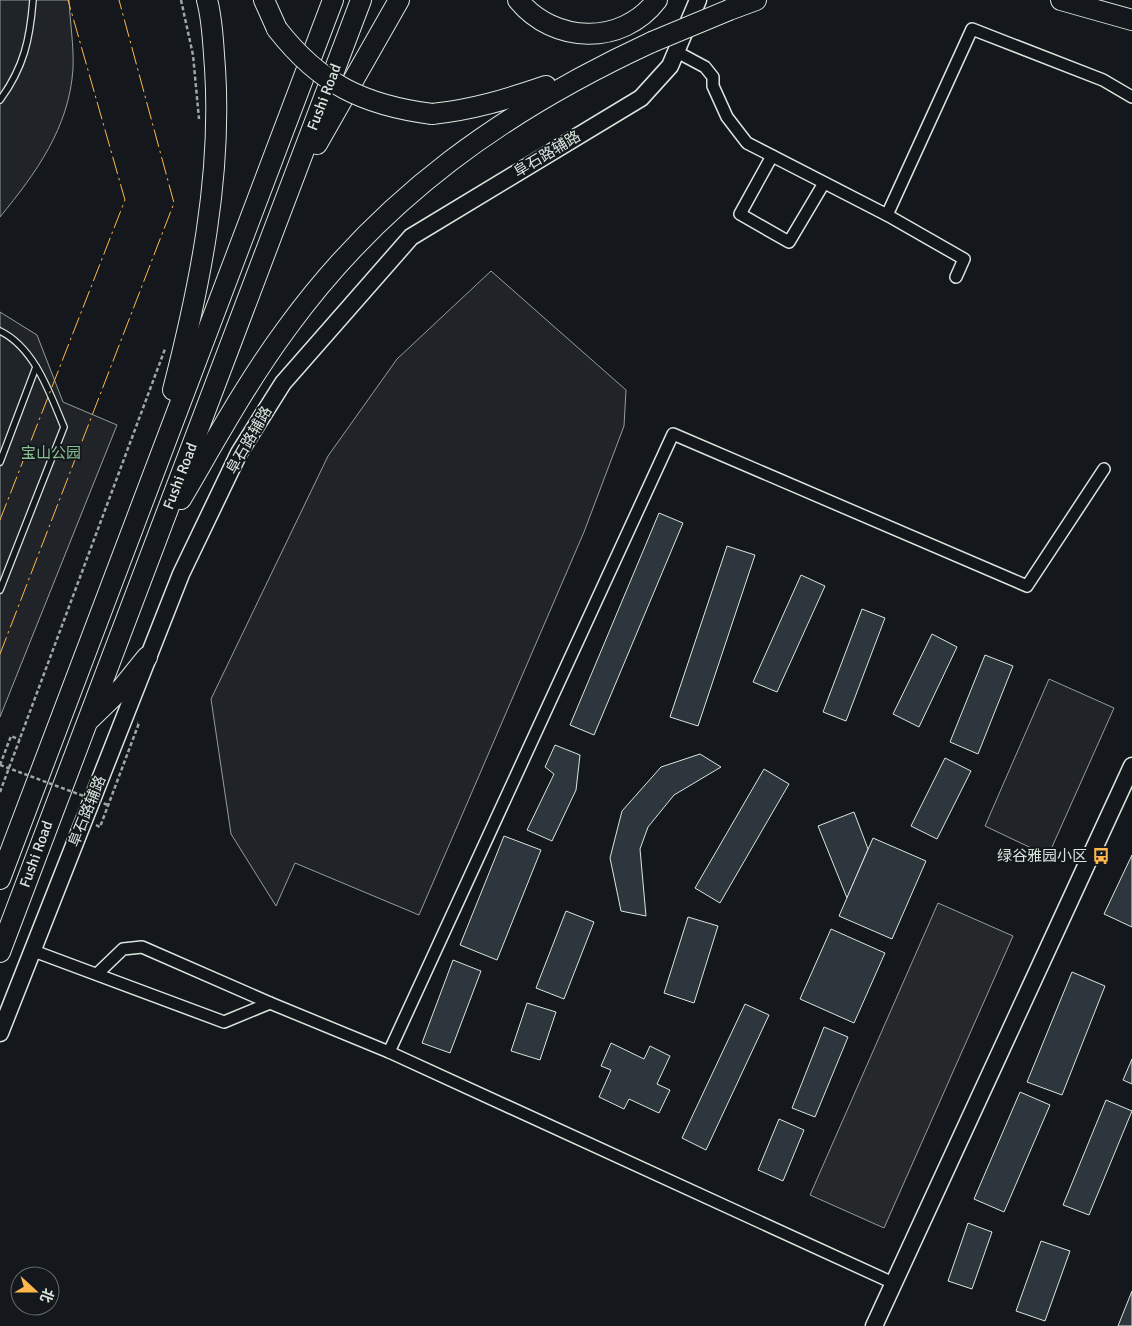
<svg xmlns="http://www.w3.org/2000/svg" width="1132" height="1326" font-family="Signika,'Noto Sans SC',sans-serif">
<rect width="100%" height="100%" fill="#14181c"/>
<g fill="#202428" stroke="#939e99">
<path d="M0,0H69C70,22 74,46 73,69C69,128 36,173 0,217Z"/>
<path d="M491,271L626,390L624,426L584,532L419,915L295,863L276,906L231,834L211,699L328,456L397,359Z"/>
<path d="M0,312L37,335L63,402L117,425L0,717Z"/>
<path d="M1049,679L1114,708L1048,856L985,826Z"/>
</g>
<path fill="#24282b" stroke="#939e99" d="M938,903L1013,936L884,1228L810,1195Z"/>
<g fill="#2c363c" stroke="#d8e6dc">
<path d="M659,513L683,523L594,735L570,725Z"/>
<path d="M727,546L755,555L698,726L670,717Z"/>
<path d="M801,575L825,586L777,692L753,682Z"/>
<path d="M862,609L885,618L846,721L823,712Z"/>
<path d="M932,634L957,647L919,727L893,714Z"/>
<path d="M985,655L1013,666L978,754L950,742Z"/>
<path d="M555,745L580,755L576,790L552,841L527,830L554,774L545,767Z"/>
<path d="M700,754L721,767L674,795L648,827L640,849L646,916L621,911L610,858L622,811L661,767Z"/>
<path d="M945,758L971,771L937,839L911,826Z"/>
<path d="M764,769L789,784L720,903L695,888Z"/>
<path d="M854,812L868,849L847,898L818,826Z"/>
<path d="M504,836L541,850L497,960L460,945Z"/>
<path d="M873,838L926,861L892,939L839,916Z"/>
<path d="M1132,855V927L1104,914Z"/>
<path d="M566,911L594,922L564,999L536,988Z"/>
<path d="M688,917L718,926L694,1003L664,993Z"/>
<path d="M831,929L885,953L854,1023L800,999Z"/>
<path d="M453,960L481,971L450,1053L422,1043Z"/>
<path d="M1072,972L1105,986L1062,1095L1027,1082Z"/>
<path d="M527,1003L556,1012L540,1060L511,1051Z"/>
<path d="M745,1004L769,1015L706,1150L682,1138Z"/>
<path d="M824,1027L848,1037L815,1117L792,1108Z"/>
<path d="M611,1043L644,1059L650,1046L670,1056L657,1084L670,1090L659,1113L629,1099L624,1109L599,1097L611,1070L601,1066Z"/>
<path d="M1132,1059V1084L1123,1080Z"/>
<path d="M1020,1092L1050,1105L1004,1212L974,1199Z"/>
<path d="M1106,1100L1132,1111L1089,1215L1063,1205Z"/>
<path d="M779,1119L804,1130L783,1181L758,1170Z"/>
<path d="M968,1223L992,1232L972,1289L948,1281Z"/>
<path d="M1041,1241L1070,1251L1045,1321L1016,1311Z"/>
<path d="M1132,1291V1326H1118Z"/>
</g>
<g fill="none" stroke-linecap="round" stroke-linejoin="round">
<g stroke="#d8e6dc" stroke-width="8">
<g id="lane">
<path d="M0,100C24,67 30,39 33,0"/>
<path d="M0,331C35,348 50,394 64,427L0,590"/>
<path d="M0,462L36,367"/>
</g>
</g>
<g stroke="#d8e6dc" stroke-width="14">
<g id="street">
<path d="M677,52L705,67L713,77V86L727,117L747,143L887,215L972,29L1103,80L1132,97"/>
<path d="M772,156L740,214L789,242L824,183"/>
<path d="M887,215L964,259L956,277"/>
<path d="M31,950L224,1022L270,1003"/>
<path d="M97,974L123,949L142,947L270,1003L389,1052L893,1283"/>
<path d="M389,1052L673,434L1027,586L1104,469"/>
</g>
</g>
<g stroke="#d8e6dc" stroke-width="19">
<g id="secondary">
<path d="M0,1033L181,574L239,453L283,383L411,237L641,98L670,66L698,0"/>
<path d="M874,1326L1132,766"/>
</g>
</g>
<g stroke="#d8e6dc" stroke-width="22">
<g id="highway">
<path d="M264,0L277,29"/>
<path d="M518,0C554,44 622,46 657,0"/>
<path d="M1061,0L1132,20"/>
<path d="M729,10L756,0"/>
<path d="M432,114C472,110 508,99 546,86"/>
<path d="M317,144L399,0"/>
<path d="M173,390C200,285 222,177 215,68C213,45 213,22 207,0"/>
<path d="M181,499C215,441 247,382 287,328C383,196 505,110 652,42"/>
<path d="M90,719L122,688L147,657"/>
<path d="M0,879L333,0"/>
<path d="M0,952L361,0"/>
</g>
</g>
<g stroke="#9da8a2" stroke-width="2.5" stroke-dasharray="4 2.5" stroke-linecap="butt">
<path d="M181,0L193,55L199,119"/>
<path d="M0,765L11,736L20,740"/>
<path d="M0,792L165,349"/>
<path d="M96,825L100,827L139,723H137"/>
</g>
<use href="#lane" stroke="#14181c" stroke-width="5.5"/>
<use href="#street" stroke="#14181c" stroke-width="11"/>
<use href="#secondary" stroke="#14181c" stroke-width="16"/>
<use href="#highway" stroke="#14181c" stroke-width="20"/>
<g stroke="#d8e6dc" stroke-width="22" stroke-linecap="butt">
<g id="highway-bridge">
<path d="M277,29C320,84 363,105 432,114"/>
<path d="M652,42L729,10"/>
</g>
</g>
<path stroke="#9da8a2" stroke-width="2.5" stroke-dasharray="4 2.5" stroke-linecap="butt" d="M0,765L108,805"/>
<use href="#highway-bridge" stroke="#14181c" stroke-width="20"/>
<g stroke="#ffb74d" stroke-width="1" stroke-dasharray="18 4 2.5 4" stroke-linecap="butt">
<path d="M0,520L125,200L68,0"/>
<path d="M0,654L174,203L119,0"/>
</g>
</g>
<defs>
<g id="bus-bare" transform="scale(1.35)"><path d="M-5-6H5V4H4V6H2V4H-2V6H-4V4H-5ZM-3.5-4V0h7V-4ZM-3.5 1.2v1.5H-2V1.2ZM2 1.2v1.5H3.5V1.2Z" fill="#ffb74d" stroke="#14181c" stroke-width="2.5" paint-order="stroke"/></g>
</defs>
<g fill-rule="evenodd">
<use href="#bus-bare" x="1101" y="856"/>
</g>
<g text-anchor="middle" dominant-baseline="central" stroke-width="4" stroke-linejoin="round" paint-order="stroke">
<g font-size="15" fill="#d8e6dc" stroke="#14181c">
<text transform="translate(324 97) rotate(-69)">Fushi Road</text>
<text transform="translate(547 154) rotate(-31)">阜石路辅路</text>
<text transform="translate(249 440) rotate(-60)">阜石路辅路</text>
<text transform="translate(180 476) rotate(-69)">Fushi Road</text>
<text transform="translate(87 811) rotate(-68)">阜石路辅路</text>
<text transform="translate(36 854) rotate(-70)">Fushi Road</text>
</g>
<g font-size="15" fill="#8ac095" stroke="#14181c">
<text x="51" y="453">宝山公园</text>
</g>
<g font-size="15" fill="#d8e6dc" stroke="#14181c" text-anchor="end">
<text x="1087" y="856">绿谷雅园小区</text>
</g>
</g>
<g transform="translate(35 1291) rotate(111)"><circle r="24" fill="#14181c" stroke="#626a69"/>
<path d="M0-4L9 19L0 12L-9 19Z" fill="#ffb74d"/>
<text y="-8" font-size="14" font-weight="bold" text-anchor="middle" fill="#d8e6dc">北</text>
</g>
</svg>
